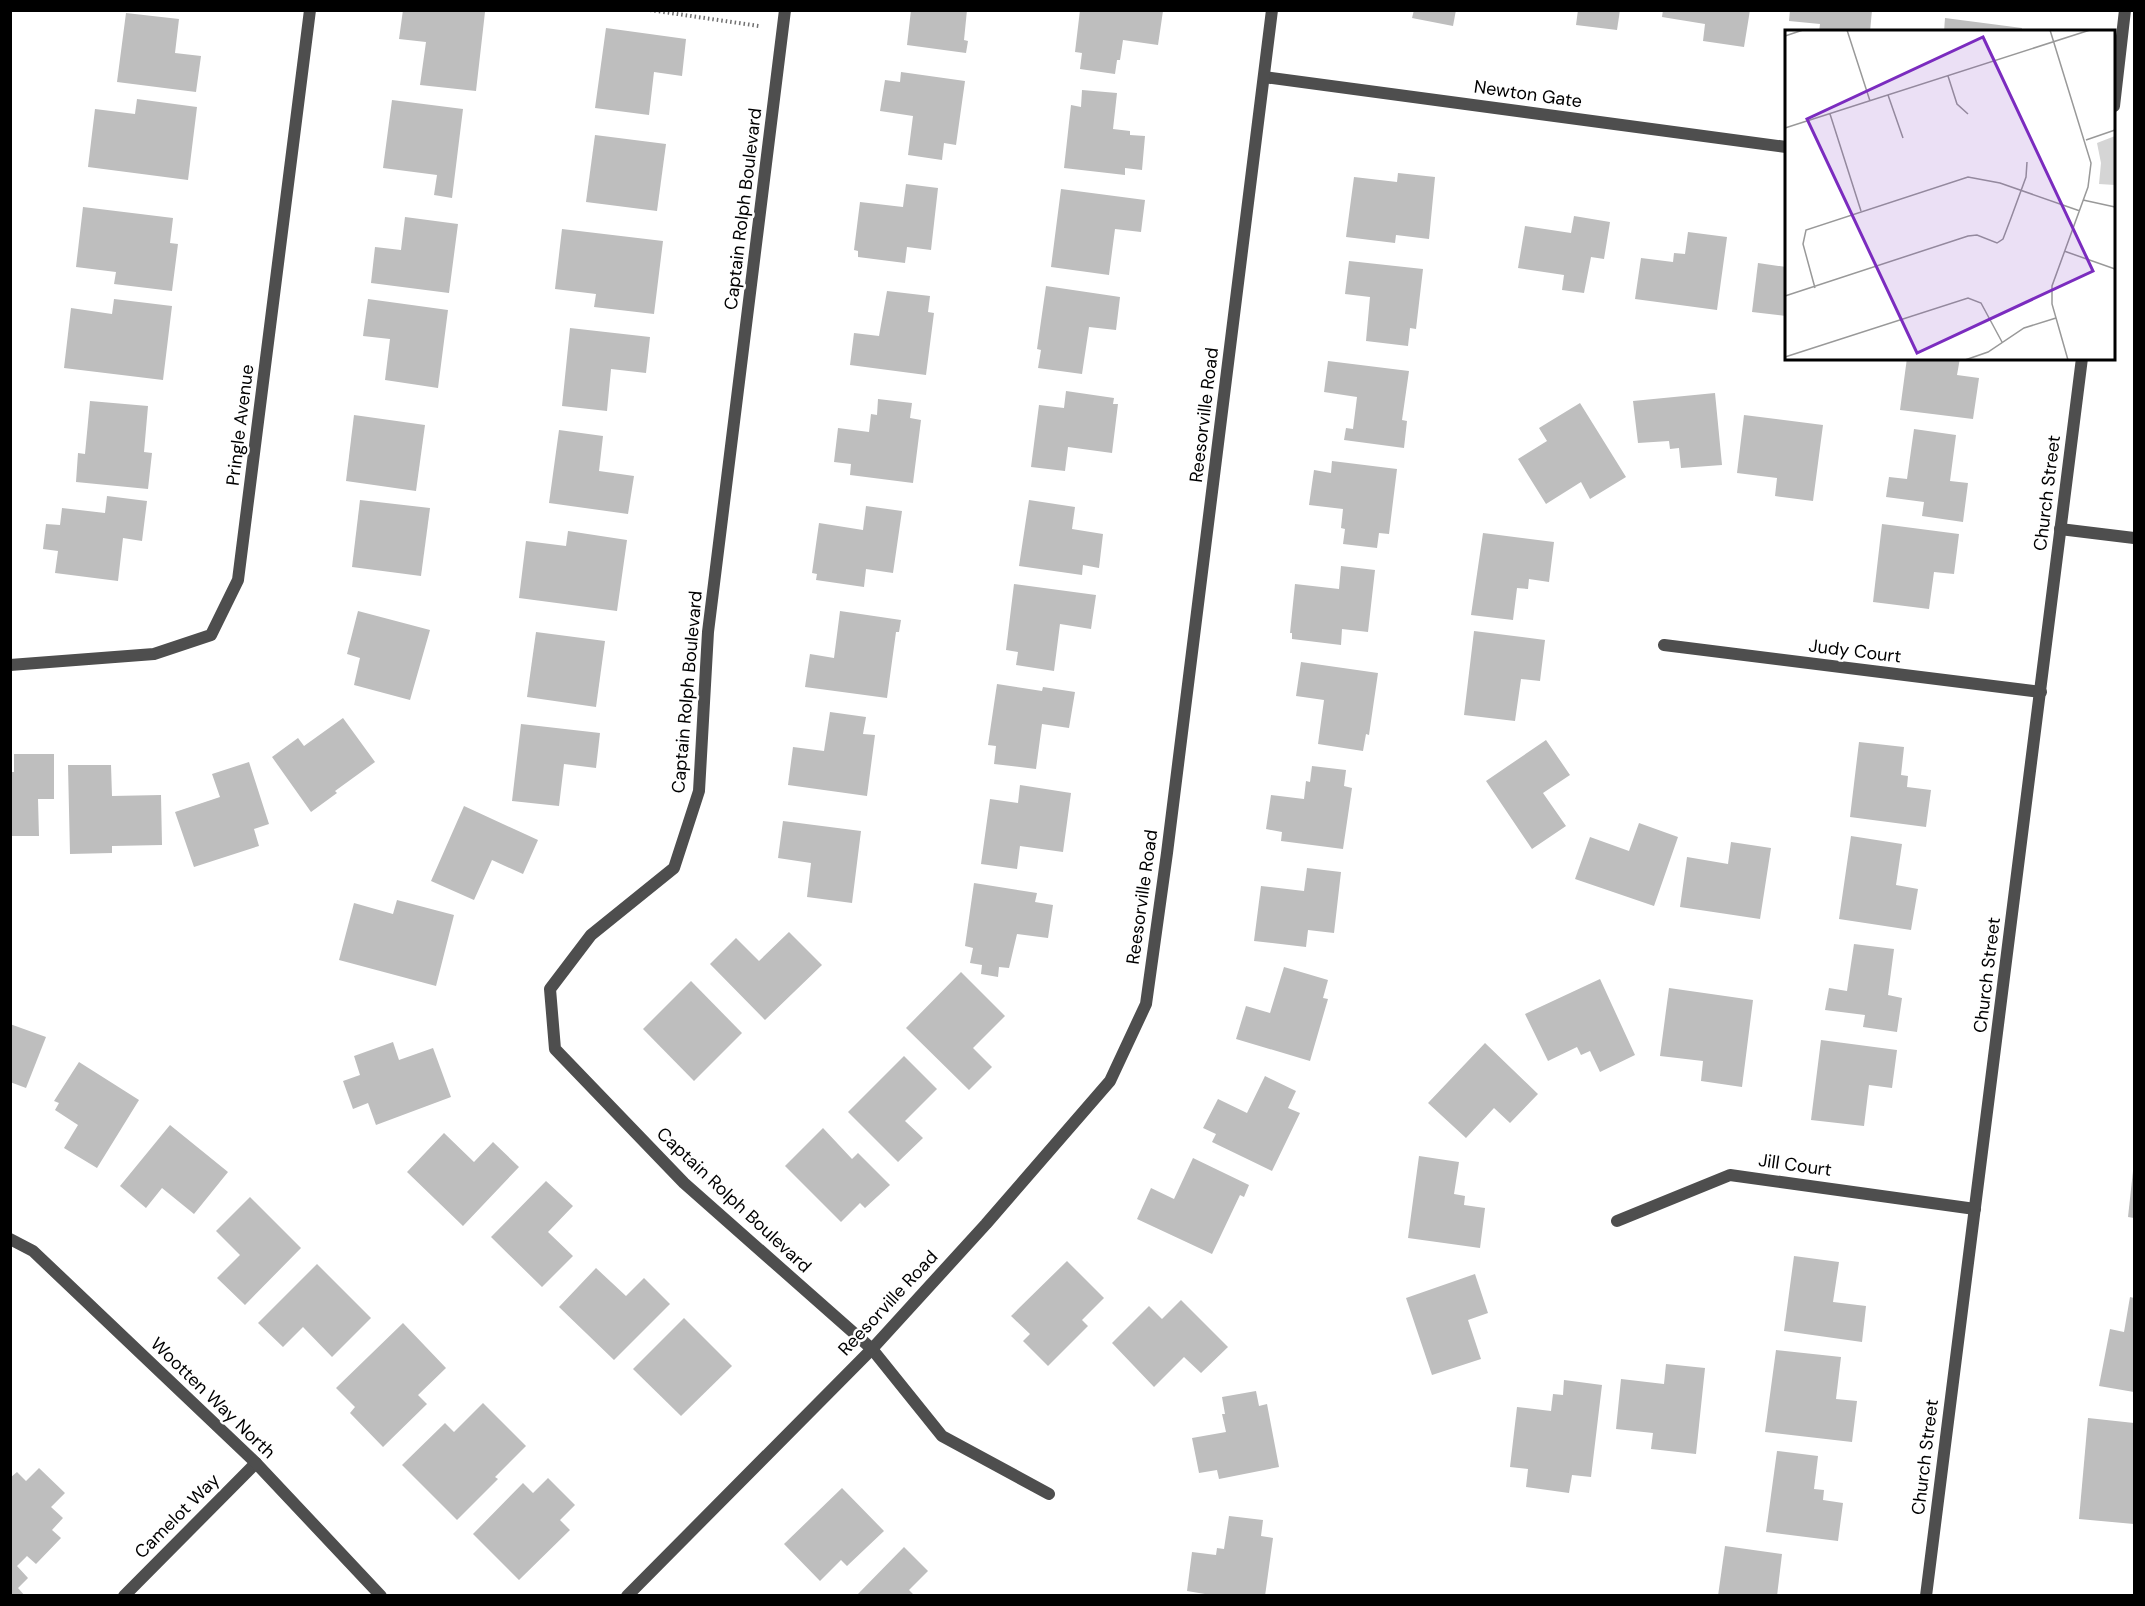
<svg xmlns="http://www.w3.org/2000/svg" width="2145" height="1606" font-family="'DM Sans',sans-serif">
<rect width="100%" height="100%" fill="#fff"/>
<g fill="#bebebe">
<path d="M403,10L485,12L476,91L420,85L426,42L399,39Z"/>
<path d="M911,10H967L964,40L968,41L966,53L907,45Z"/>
<path d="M1080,10L1163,11L1158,45L1123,40L1120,60H1117L1115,74L1080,69L1082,53L1075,52Z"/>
<path d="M1414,10H1456L1453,26L1412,18Z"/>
<path d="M1578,10H1620L1617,30L1576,25Z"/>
<path d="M1663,10H1750L1744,47L1703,41L1705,24L1662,17Z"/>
<path d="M1790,10H1872L1870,32H1819L1820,24L1789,21Z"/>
<path d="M126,13L179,19L175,53L201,56L196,92L117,82Z"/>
<path d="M1945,18L2022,28L2021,32H1944Z"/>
<path d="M606,28L686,39L682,76L654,72L649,115L595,108Z"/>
<path d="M901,72L965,81L956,145L944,143L942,160L908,155L913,116L880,111L885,80L900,82Z"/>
<path d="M1082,90L1117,93L1113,129L1130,131V135L1145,136L1142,170L1125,168V175L1064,168L1071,105L1081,107Z"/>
<path d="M137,99L197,107L188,180L88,167L95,109L135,114Z"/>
<path d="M392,100L463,109L452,198L434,195L437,175L383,168Z"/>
<path d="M595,135L666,144L657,211L586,202Z"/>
<path d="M1398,173L1435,177L1429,239L1396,235L1395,243L1346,237L1354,177L1397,182Z"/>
<path d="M906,184L938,188L931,250L907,247L905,263L858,257V251L854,250L860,202L903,207Z"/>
<path d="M1061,189L1145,200L1141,232L1115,229L1109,275L1051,267Z"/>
<path d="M83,207L173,218L170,243L178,244L172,291L114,284L116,272L76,267Z"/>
<path d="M1574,216L1610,222L1604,259L1591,257L1584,293L1562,290L1564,275L1518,268L1525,226L1571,233Z"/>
<path d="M405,217L458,224L449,293L371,283L375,247L401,250Z"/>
<path d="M562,229L663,241L654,314L594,307L596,294L555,289Z"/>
<path d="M1688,232L1727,237L1717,310L1635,299L1641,258L1673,262L1674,253L1685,254Z"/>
<path d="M1349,261L1423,269L1416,329L1410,328L1408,346L1366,341L1370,297L1345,294Z"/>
<path d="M1758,263L1786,267V316L1752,312Z"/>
<path d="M1046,286L1120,297L1116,330L1089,327L1082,374L1038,368L1041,350L1037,349Z"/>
<path d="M887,291L930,296L928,312L934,313L926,375L850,365L854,333L879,336Z"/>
<path d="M114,299L172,306L163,380L64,368L71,308L112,314Z"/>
<path d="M368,299L448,310L438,388L385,380L390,339L363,336Z"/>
<path d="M570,328L650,337L646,373L611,369L607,411L562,406Z"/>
<path d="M1907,358H1960L1957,375L1979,378L1973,419L1900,410Z"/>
<path d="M1328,361L1409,371L1402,420L1407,421L1404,448L1344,440L1346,428L1353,429L1357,397L1324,392Z"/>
<path d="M1066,391L1114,398L1113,404H1118L1112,453L1068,447L1065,471L1031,467L1039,405L1064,408Z"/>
<path d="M1715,393L1722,465L1681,468L1679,448L1670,449L1669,441L1638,443L1633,401Z"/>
<path d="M878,399L912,403L910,418L921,420L913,483L850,475L851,464L834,462L838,428L869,432L871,414L877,415Z"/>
<path d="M90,401L148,406L144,452L152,453L148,489L76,482L78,453L85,454Z"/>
<path d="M1580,403L1626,477L1590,499L1581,482L1546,504L1518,459L1547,441L1539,428Z"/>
<path d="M354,415L425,425L416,491L346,481Z"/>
<path d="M1744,415L1823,425L1813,501L1775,496L1777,478L1737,473Z"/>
<path d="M1914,429L1956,435L1950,481L1968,483L1963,522L1922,516L1924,502L1886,497L1889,477L1907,479Z"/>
<path d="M559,430L603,436L599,471L634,476L628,514L549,503Z"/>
<path d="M1332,461L1397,469L1389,534L1379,533L1377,548L1343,544L1345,529L1341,528L1343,509L1309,505L1314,470L1331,473Z"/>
<path d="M107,496L147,501L142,541L123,538L118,581L55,573L58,551L43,549L46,524L60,525L62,508L105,513Z"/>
<path d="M360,500L430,508L421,576L352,567Z"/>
<path d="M1029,500L1075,507L1072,529L1103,534L1099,568L1083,565L1082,575L1019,566Z"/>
<path d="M866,506L902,511L893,573L866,569L864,587L816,580L817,574L812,573L819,523L863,530Z"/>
<path d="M1882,524L1959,534L1954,574L1934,572L1929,609L1873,602Z"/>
<path d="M568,531L627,540L617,611L519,598L526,541L566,546Z"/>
<path d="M1483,533L1554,542L1549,582L1529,579L1528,589L1517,588L1513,620L1471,615Z"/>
<path d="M1341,566L1375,570L1368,632L1342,629L1341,645L1292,639V633H1290L1295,584L1339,589Z"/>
<path d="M1014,584L1096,595L1091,629L1060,624L1054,671L1016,665L1018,652L1006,650Z"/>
<path d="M358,611L430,630L410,700L354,685L360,658L347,654Z"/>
<path d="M840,611L901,620L899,632H896L887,698L805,687L810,654L834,658Z"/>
<path d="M1474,631L1545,640L1540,681L1521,679L1515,721L1464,715Z"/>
<path d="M536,632L605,641L596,707L527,697Z"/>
<path d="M1301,662L1378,673L1369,735L1366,734L1363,751L1318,744L1324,700L1296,696Z"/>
<path d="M997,684L1042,691L1043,687L1075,692L1069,728L1042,724L1036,769L994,764L996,746L988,745Z"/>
<path d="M830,712L866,717L863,734L875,735L867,796L788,785L793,747L824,751Z"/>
<path d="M343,718L375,762L335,791L337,793L311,812L272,757L298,738L304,746Z"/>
<path d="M521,724L600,733L596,768L564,764L559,806L512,801Z"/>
<path d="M1546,740L1570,775L1543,793L1566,826L1532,849L1486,781Z"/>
<path d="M1859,742L1904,747L1901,775L1908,776L1907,787L1931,790L1926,827L1850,817Z"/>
<path d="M14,754H54V799H38L39,836H10V772H14Z"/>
<path d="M249,762L269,824L254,829L259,846L194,867L175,812L220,797L212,774Z"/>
<path d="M68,765H111L112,796L161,795L162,845L112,846V853L70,854Z"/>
<path d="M1312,766L1346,770L1344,786L1352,788L1343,849L1281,841L1282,832L1266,829L1271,795L1304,799L1306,781L1310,782Z"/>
<path d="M1020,785L1071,793L1063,852L1020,846L1017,869L981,864L990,799L1018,803Z"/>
<path d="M464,806L538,840L523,874L492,860L474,900L431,881Z"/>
<path d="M783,821L861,831L852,903L807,897L811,863L778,858Z"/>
<path d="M1639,823L1678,837L1654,906L1575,879L1590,837L1629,851Z"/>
<path d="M1851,836L1902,844L1896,885L1918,889L1911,930L1839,919Z"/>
<path d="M1731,842L1771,848L1760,919L1680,907L1687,857L1728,864Z"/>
<path d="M1307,868L1341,872L1334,933L1308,930L1306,947L1254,941L1261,886L1304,891Z"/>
<path d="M974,883L1037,893L1035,902L1053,905L1048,938L1017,934L1009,968L999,967L998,977L981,974L982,965L970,963L973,948L965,946Z"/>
<path d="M397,900L454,915L436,986L339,960L354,903L393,914Z"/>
<path d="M789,932L822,965L765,1020L710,964L736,938L759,961Z"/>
<path d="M1854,944L1894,949L1888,995L1902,998L1897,1032L1863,1027L1865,1015L1825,1010L1829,988L1847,991Z"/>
<path d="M1284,967L1328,980L1323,998L1328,999L1310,1061L1236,1039L1246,1006L1270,1013Z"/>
<path d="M961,972L1005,1016L973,1048L992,1067L969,1090L906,1028Z"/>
<path d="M1600,979L1635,1055L1600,1072L1590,1051L1581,1055L1577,1047L1548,1061L1525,1014Z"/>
<path d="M691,981L742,1033L694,1081L643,1029Z"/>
<path d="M1669,988L1753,1000L1742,1087L1701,1081L1703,1061L1660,1056Z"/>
<path d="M10,1024L46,1037L26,1088L10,1082Z"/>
<path d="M1821,1040L1897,1050L1892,1088L1869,1085L1864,1126L1811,1120Z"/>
<path d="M393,1042L399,1060L433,1048L451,1097L376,1125L368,1103L353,1109L343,1081L360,1075L354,1056Z"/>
<path d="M1485,1043L1538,1094L1510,1123L1494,1108L1466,1138L1428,1103Z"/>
<path d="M904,1056L937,1089L905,1121L923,1138L898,1162L848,1112Z"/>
<path d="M79,1062L139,1100L97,1168L64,1148L78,1125L55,1110L59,1103L54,1101Z"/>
<path d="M1265,1076L1296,1091L1288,1108L1300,1113L1272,1171L1212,1142L1216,1134L1203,1128L1218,1099L1247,1113Z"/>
<path d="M170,1125L228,1172L194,1214L162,1188L146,1208L120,1186Z"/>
<path d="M823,1128L852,1159L858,1153L890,1185L865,1208L860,1203L841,1222L785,1166Z"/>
<path d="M444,1133L474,1162L493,1142L519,1167L463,1226L407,1172Z"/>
<path d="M1419,1156L1459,1162L1454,1194L1465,1196L1464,1205L1485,1208L1480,1248L1408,1238Z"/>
<path d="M1193,1158L1249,1185L1244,1197L1240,1195L1212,1254L1137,1219L1151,1188L1174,1199Z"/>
<path d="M2133,1171H2134V1218L2128,1217Z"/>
<path d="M546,1181L573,1206L548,1232L573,1256L542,1287L491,1237Z"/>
<path d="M250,1197L301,1248L245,1305L217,1278L240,1255L216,1231Z"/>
<path d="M1794,1256L1839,1262L1833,1302L1866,1306L1862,1342L1784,1331Z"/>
<path d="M1067,1261L1104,1298L1082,1320L1088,1326L1048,1366L1023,1341L1030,1334L1011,1316Z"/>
<path d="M317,1264L371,1318L332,1357L303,1327L283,1347L258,1323Z"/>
<path d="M596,1268L626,1296L644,1278L670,1304L614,1360L559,1307Z"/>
<path d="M1475,1274L1488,1313L1468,1320L1481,1359L1432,1375L1406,1298Z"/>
<path d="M2130,1297L2134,1298V1392L2099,1386L2110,1329L2124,1332Z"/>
<path d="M1181,1300L1228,1347L1201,1373L1184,1357L1154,1387L1112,1343L1149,1306L1162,1319Z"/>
<path d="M684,1318L732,1366L681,1416L633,1369Z"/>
<path d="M403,1323L446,1368L418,1395L427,1404L383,1447L350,1413L355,1407L336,1388Z"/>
<path d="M1776,1350L1841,1357L1836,1399L1857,1401L1852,1442L1765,1432Z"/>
<path d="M1666,1364L1705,1368L1696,1454L1651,1449L1653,1433L1616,1429L1621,1379L1664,1384Z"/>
<path d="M1564,1380L1602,1385L1591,1477L1572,1475L1569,1493L1526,1487L1528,1469L1510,1467L1517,1407L1551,1411L1553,1394L1563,1395Z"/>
<path d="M1256,1391L1259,1406L1267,1404L1279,1467L1219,1479L1217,1470L1199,1473L1192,1438L1226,1432L1222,1414H1225L1222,1397Z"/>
<path d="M483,1403L526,1446L495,1477L498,1479L457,1520L402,1465L445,1423L454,1432Z"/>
<path d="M2088,1418L2134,1423V1524L2079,1519Z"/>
<path d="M1777,1451L1818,1456L1814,1489L1824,1490L1823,1500L1843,1503L1838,1541L1766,1532Z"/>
<path d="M39,1468L65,1493L51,1507L63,1518L52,1530L61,1538L36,1564L27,1556L17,1566L28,1578L18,1588L25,1596H10V1478L17,1472L26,1481Z"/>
<path d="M548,1478L575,1505L560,1520L570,1530L519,1580L473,1534L523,1483L533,1493Z"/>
<path d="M842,1488L884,1531L847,1566L841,1560L820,1581L784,1544Z"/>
<path d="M1229,1516L1263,1520L1261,1536L1273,1538L1265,1596H1217L1187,1591L1192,1552L1216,1555L1217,1548L1224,1549Z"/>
<path d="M1725,1546L1782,1554L1777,1596H1718Z"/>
<path d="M904,1547L928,1571L909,1590L915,1596H856Z"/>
</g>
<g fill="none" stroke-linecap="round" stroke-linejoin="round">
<path stroke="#707070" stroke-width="4" stroke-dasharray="1.5 3" stroke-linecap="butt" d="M650,10L759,26"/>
<g stroke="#4e4e4e" stroke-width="12">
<path d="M785,10L708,632L699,791L674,868L591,935L550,989L555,1049L684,1183L872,1349L942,1436L1049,1494"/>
<path d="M1264,77L1786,147"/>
<path d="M2060,529L2134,538"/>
<path d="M1664,645L2041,692"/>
<path d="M10,665L154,654L211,635L238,580L310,10"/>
<path d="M1617,1221L1730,1175L1975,1209"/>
<path d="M124,1596L256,1463"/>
<path d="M627,1596L872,1349L986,1224L1110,1081L1146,1004L1167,853L1272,10"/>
</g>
<g stroke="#4e4e4e" stroke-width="12">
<path d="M2114,106L2125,10"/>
<path d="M10,1239L33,1251L256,1463L381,1596"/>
<path d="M1926,1596L2082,358"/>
</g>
</g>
<g text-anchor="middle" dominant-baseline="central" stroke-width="5" stroke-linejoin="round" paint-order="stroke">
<g font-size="18" fill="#000" stroke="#fff">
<text transform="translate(1528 94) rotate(8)">Newton Gate</text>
<text transform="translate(743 209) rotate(-83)">Captain Rolph Boulevard</text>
<text transform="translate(1204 415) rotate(-83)">Reesorville Road</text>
<text transform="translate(240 425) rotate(-83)">Pringle Avenue</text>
<text transform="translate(2047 493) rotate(-83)">Church Street</text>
<text transform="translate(1855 651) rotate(7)">Judy Court</text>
<text transform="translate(687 692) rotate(-85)">Captain Rolph Boulevard</text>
<text transform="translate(1142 897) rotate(-82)">Reesorville Road</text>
<text transform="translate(1987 975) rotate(-83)">Church Street</text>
<text transform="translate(1795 1165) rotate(8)">Jill Court</text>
<text transform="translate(734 1200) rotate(43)">Captain Rolph Boulevard</text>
<text transform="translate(888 1303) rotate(-47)">Reesorville Road</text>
<text transform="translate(213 1398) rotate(44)">Wootten Way North</text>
<text transform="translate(1925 1457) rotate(-83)">Church Street</text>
<text transform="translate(177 1516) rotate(-45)">Camelot Way</text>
</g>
</g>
<g transform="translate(1785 30)">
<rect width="330" height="330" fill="#fff"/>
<path d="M330,106V155L314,154L316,133L312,113Z" fill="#d5d5d5"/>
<path fill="none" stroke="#999" stroke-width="1.5" d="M62,0L85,71M265,0L306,133L303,157L267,256V274L283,330M0,6L18,0M163,46L172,74L183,84M103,65L118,108M45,84L76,181M0,98L305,0M301,110L330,100M298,170L330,177M279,221L330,239M30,258L18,214L21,200L183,147L215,153L295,181M0,266L183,206L192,205L212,213L218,209L226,188L241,147L242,132M0,327L183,268L196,273L217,312M180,330L203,322L239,298L271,288"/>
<path fill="#7b2cbf" fill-opacity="0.15" stroke="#7b2cbf" stroke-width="3" d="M198,7L308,241L132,323L22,89Z"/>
<rect width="330" height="330" fill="none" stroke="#000" stroke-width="3"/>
</g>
<rect width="2145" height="1606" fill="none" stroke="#000000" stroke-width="24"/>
</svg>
